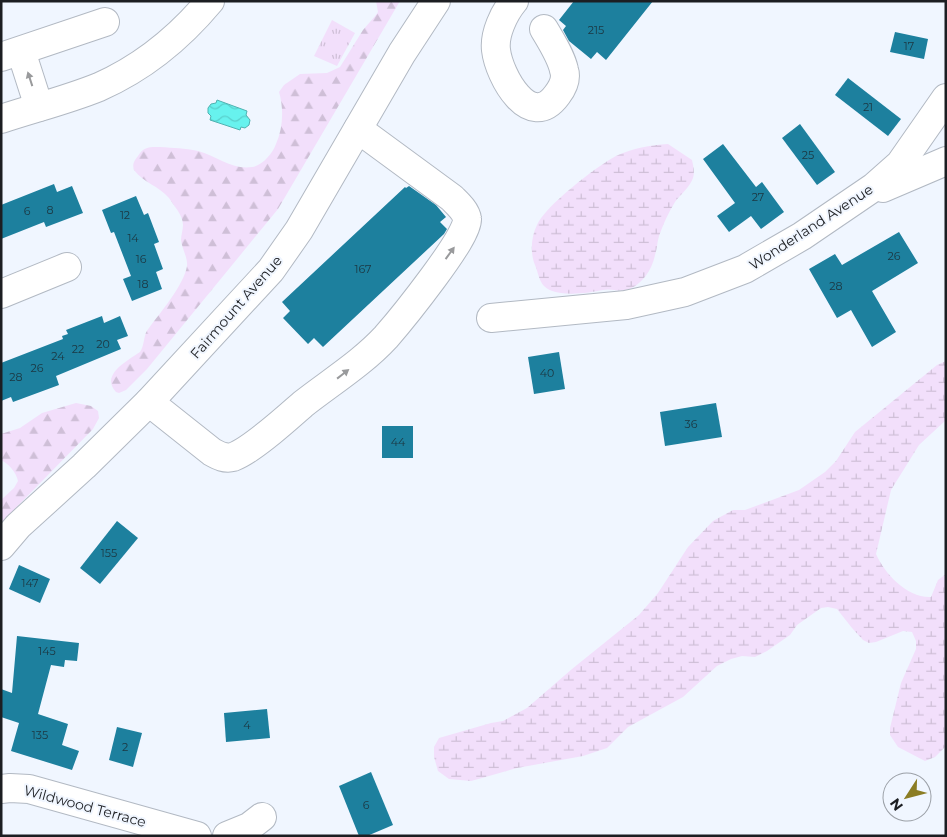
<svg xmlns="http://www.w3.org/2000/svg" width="947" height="837" font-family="Montserrat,sans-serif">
<defs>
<pattern id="grass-tufts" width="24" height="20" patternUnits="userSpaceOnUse" patternTransform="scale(1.25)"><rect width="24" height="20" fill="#f2dffb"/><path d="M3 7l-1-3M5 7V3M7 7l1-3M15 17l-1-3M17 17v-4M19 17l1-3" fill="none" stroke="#cfbfd7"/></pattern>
<pattern id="forest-firs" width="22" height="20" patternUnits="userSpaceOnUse" patternTransform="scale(1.25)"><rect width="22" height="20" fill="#f2dffb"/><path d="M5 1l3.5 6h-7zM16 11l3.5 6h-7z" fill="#cfbfd7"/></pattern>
<pattern id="wetland-marsh" width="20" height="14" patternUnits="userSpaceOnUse" patternTransform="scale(1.25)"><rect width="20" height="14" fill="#f2dffb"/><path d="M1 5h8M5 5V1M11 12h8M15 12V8" fill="none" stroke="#cfbfd7"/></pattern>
<pattern id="water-waves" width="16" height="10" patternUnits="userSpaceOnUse" patternTransform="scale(1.25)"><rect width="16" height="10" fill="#67f2ee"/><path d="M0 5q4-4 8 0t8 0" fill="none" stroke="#59cfcc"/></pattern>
</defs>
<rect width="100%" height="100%" fill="#f0f6ff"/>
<path fill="url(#grass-tufts)" d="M332,20L355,33L337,66L314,56Z"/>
<g fill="url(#forest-firs)">
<path d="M376,1H400L278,209L147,369L126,390L119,393L116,392C100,375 127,361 140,352C145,345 143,334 149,328C160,313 184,285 187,266C188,258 182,249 181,240C181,235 183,230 183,225C183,215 174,206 169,198C159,186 144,183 134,170C132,164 134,161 138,156C144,146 150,147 160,147C174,148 184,148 198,151C217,156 232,170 252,167C262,166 273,153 276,144C283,128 284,109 279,92L284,85L300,74L327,73L340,67L363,30L376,15L378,12Z"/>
<path d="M76,403L91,406L98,411L99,418L93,429L1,523V500L14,488L18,481C16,472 9,464 1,460V434L20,428L42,413Z"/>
</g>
<g fill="url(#wetland-marsh)">
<path d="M668,144L692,160C693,165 695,172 693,178C690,187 680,195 675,202C668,213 663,225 659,236C657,243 657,249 655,255C652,270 641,287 625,290C618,292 611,288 603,290C588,293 556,298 544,286C539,281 538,272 535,265C530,253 531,237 537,225C545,206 597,166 616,156C633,148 650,145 668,144Z"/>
<path d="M946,361V420L919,445L891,490L876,554C885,574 907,598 931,597L938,580L946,574V746L935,757L925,761L898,747L890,735V728L901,683L916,649V641L912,632L903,631L876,642L869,643L863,640L852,628L837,609L828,607L821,608L797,625L790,635L767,651L755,657L742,656L731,659L717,666L683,697L628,727L607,748L583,756L517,768L482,778L471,781L449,779L438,771L434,757V747L439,738L491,723L503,721L527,708L572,669L639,615L658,593L688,547L713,521L733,510H745L799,490L825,472L836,461L855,432L937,365Z"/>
</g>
<path fill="url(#water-waves)" stroke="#50b2b1" d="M217,100L247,111L246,115L250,120L249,125L245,128L241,127L240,130L210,120L211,116L208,113V108L211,104L216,103Z"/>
<g fill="#1d809e">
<path d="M574,1H653L606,60L597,52L591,59L569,41L563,30L566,26L559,20Z"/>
<path d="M895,32L928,39L924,59L890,52Z"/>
<path d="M848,78L901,119L888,136L835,95Z"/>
<path d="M800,124L835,172L817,185L782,138Z"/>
<path d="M723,144L756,187L762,182L784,212L761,229L751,216L729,232L717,216L735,203L703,159Z"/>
<path d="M54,184L57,192L72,186L83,213L46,227L44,222L1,239V205Z"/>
<path d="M409,186L436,205L446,217L440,222L447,229L444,234L323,347L314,338L308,344L283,318L290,311L282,302L405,187L406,188Z"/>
<path d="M136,196L144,215L148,213L159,242L154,244L163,269L156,272L162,289L132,301L123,279L131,276L114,232L111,233L102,210Z"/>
<path d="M899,232L918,263L872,291L896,332L872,347L851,310L837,318L809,269L835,254L842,265Z"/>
<path d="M102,316L104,323L120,316L128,336L117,340L121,349L56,376L59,385L13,402L11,397L1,401V363L63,339L62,336L68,334L66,330Z"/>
<path d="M559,352L565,389L534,394L528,357Z"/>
<path d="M716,403L722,437L665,446L660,412Z"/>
<rect x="382" y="426" width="31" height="32"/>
<path d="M117,521L138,538L100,584L80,568Z"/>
<path d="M19,565L50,579L40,603L9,589Z"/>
<path d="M17,636L79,643L77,661L65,660L64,667L51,665L38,714L68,724L62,745L79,751L72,770L11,751L19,723L1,717V689L12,693Z"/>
<path d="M267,709L270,738L226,742L224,713Z"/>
<path d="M117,727L142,733L133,767L109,760Z"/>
<path d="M371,772L393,825L367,836H359L339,786Z"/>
</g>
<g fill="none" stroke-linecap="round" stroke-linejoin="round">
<g stroke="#b2b9c3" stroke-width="30">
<g id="minor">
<path d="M514,1C504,13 494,34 496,50C499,76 530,132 557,95C563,87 567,79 564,70C561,56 551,41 544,29"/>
<path d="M21,51L39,107"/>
<path d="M1,57L105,22"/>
<path d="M1,119C34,108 67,100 99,87C142,68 180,37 210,1"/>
<path d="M883,188L946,161"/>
<path d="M1,294L67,267"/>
<path d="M491,318L626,305L685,292L745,269L802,236L874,187L900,164L946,98"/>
<path d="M149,402L212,452C219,456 225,459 233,457C252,450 287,418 303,404C331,382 362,363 386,337C400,321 470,235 467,219C466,211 457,203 452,198L358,129"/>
<path d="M1,546L18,526L84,466L149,402L271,270L299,230L402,53L436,1"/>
<path d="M1,789L10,788L29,789L197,836"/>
<path d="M227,836L249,827L262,817"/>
</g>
</g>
<use href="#minor" stroke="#fff" stroke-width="28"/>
</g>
<defs><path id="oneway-solid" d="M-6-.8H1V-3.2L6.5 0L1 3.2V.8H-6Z" transform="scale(1.25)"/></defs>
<g fill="#999a9c">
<use href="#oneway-solid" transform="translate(30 79) rotate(-108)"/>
<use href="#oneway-solid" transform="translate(450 253) rotate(-54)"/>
<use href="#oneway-solid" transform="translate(343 374) rotate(-38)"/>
</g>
<g text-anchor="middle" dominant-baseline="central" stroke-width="4" stroke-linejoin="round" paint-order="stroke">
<g font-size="11" fill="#1c3641">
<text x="596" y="30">215</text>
<text x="909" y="46">17</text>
<text x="868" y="107">21</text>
<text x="808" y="155">25</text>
<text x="758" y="197">27</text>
<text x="50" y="210">8</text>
<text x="27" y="211">6</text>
<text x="125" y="215">12</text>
<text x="133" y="238">14</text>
<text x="894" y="256">26</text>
<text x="141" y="259">16</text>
<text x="363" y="269">167</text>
<text x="143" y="284">18</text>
<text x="836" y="286">28</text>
<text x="103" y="344">20</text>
<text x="78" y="349">22</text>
<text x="58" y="356">24</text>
<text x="37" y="368">26</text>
<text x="547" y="373">40</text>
<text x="16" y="377">28</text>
<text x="691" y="424">36</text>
<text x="398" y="442">44</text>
<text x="109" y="553">155</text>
<text x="30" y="583">147</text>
<text x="47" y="651">145</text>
<text x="247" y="725">4</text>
<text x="40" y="735">135</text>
<text x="125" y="747">2</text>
<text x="366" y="805">6</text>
</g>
<g font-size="14" fill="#1c1e22" stroke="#f0f6ff">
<text transform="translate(811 227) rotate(-33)">Wonderland Avenue</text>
<text transform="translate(236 307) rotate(-49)">Fairmount Avenue</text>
<text transform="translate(85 806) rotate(15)">Wildwood Terrace</text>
</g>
</g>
<rect width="947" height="837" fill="none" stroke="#1c1e22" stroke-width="5"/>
<g transform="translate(907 797) rotate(234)"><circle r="24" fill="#f0f6ff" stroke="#9ba0a7"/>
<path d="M0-4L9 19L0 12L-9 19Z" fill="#8b7d24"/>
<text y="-8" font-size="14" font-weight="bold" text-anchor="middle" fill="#1c1e22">N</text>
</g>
</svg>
